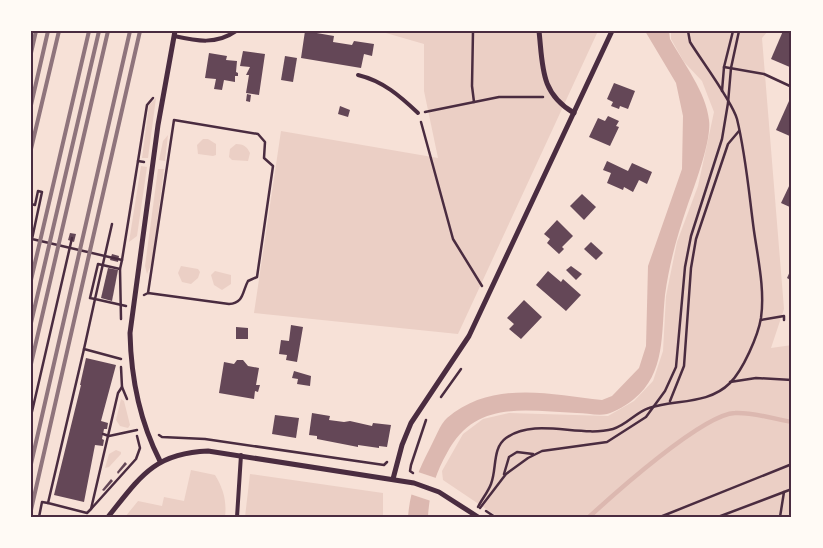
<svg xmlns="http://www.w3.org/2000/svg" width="823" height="548" font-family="'Nunito Sans',sans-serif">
<rect width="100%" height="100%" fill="#f7e1d7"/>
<g fill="#ebcfc5">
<path d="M379,31H598L458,334L254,313L281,131L438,158L424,91V44Z"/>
<path d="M671,31H768L762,38L784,309L771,348L792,345V517H498L443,480L442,471L463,434L483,419L509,413L608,416L634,401L653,381L663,351L666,296L677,242L698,186L714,112L702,81L684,62L671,39Z"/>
<path d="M156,98L148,158H142L149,105Z"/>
<path d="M168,135L165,161L159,160L163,141Z"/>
<path d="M203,139H208L216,144V155L213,156L198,154L197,145Z"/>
<path d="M236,144C244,144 247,147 250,153L248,161L232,160L229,157L230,149Z"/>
<path d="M141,166L147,167L137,236L129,242Z"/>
<path d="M158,169H164L152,263L147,274L145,266Z"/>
<path d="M181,266L198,269L200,272L198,278L191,284L182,282L178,273Z"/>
<path d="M215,271L231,275V284L222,290L214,285L211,275Z"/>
<path d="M121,399L124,401L130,425L128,428L120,426L116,420Z"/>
<path d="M116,450L121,452V454L109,467L105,468L109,454Z"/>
<path d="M191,470L215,475C223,488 227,501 225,517H125L138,501L162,506L164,497L184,501Z"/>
<path d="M250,474L383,493V517H245Z"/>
</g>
<path fill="#dcb8b0" d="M645,31H669L670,39C684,64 706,92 709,120C712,140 694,187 687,207C677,236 669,265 665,295C661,333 666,373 634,399C628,404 615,412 607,414C598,416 586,413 577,413C526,411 475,399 447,453C436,472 429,494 428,517H408C410,491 418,471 430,448C435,439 440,424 447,418C492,380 549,394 602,400L612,396L639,368L646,346L648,266L682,169L683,116L676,83Z"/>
<path fill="#f7e1d7" d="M415,471L439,479L431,501L407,493Z"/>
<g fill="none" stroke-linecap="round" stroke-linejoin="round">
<path stroke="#dcb8b0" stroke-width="4.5" d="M589,517C614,494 703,414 735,413C753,412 774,419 792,422"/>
</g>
<g fill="#644757">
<path d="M305,31L334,36L333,42L352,45L354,41L374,44L372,56L364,54L361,68L301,58Z"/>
<path d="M783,31L792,33V68L771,59Z"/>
<path d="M243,51L265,54L259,95L246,93L249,75H246L250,67L240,66Z"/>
<path d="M209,53L227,56L226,60L237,61L236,72L238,73V76H235V82L224,80L222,90L214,89L216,79L205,78Z"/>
<path d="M285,56L297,58L293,82L281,80Z"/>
<path d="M614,83L635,91L628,109L620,106L619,109L611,106L613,102L607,99Z"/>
<path d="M247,94L251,95L250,102L246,101Z"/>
<path d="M789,101L792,102V137L776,130Z"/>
<path d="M340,106L350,110L348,117L338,114Z"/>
<path d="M608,116L619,121L616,126L619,127L610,146L589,137L598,118L605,121Z"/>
<path d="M607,161L628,171L632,163L652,172L647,184L639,180L633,192L624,187L623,190L607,183L611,173L603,170Z"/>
<path d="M792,180V208L781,203Z"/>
<path d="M582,194L596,207L584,220L570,206Z"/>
<path d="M557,220L573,236L562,247L564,249L559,254L547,243L550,239L544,234Z"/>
<path d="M70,233L76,234L74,242L68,240Z"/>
<path d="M591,242L603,253L596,260L584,249Z"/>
<path d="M112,254L119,256L118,262L110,260Z"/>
<path d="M571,266L582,274L576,280L566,270Z"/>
<path d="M792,267V281L787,278Z"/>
<path d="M108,268L118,270L112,301L101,298Z"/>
<path d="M548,271L561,282L563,279L581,295L566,311L536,285Z"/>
<path d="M524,300L542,317L521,339L509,329L514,324L507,318Z"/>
<path d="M291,325L303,327L297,362L286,360L287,355L279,354L281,340L289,341Z"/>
<path d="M236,327L248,328V339H236Z"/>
<path d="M86,358L116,365L101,421L108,423L107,429H104L102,439L104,440L103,446L95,445L84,502L54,495L81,385H80Z"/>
<path d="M237,360H243L248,366L259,368L256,385H260L258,392L255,391L254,399L219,393L224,362L234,364Z"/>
<path d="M294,371L311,376L310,386L297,384L298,379L292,378Z"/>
<path d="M312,413L330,416L329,420L344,422L350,421L372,426L373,423L391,425L387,447L379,446V448L358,445V447L317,439V436L309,435Z"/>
<path d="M275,415L299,418L296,438L272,434Z"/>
<path d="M125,462L127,464L118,474L117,472Z"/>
<path d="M111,479L113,481L104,491L102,490Z"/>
</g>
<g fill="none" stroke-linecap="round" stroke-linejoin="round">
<g stroke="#4a2c40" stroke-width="2.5">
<path d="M473,31L472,86L474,102"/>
<path d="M724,67L764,74L792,87"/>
<path d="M722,91L724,67L733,31"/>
<path d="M425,112L499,97H543"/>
<path d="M421,122L453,239L482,286"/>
<path d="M144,162L138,161L147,105L153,98"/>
<path d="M31,204L35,205L38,191L42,192L32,239L122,260L120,269L98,264L90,298L95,299L84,349L121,359"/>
<path d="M112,224L95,299L126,306"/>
<path d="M122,260L138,161"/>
<path d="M120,269L121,319"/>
<path d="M144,295L148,293L229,304C244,303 242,292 248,281L257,277L273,166L264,158L265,142L258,134L174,120L148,293"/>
<path d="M761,320L784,316V320"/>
<path d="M84,349L48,503L87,513L91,509L118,393L122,387L121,367"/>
<path d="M730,382L756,378L792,380"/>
<path d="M122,387L127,399"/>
<path d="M441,397L461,369"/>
<path d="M670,401L684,366L691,268L696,239L728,144L739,131"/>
<path d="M31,416L72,238"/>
<path d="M103,434L109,436L137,430"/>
<path d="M159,435L162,437L205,439L384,465L387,462"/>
<path d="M413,473L410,471L411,465L426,420"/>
<path d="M504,474L509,457L517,452L533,454"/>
<path d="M784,492L792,489"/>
<path d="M478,507C482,499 488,492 491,484C497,469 492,448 506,438C536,417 579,438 613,429C627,425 636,412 649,408C676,399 708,405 730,383C743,370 758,336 761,318C765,290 758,259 754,231C749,194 746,156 737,119C732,101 701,60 690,42L688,31"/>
<path d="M480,508L506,474L528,458L542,451L607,442L646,417L665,391L676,367L685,267L691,236L722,139L728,103L731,68L739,31"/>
<path d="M91,509L136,459L140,448L137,436"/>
<path d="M486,511L495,517"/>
<path d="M39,517L42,502L48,503"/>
<path d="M660,517L792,464"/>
<path d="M718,517L784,492L780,517"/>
</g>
<g stroke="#4a2c40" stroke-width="4">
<path d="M174,36C197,41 216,45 236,31"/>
<path d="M358,75C383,81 400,96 418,113"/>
<path d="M237,517L241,455"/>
</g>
<g stroke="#4a2c40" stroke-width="5">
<path d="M539,31C543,67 540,93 574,113"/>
<path d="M160,461C139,420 131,379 130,333L158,125L175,31"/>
<path d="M393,479L402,445L411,423L469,336L612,31"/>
<path d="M108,517C140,477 154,453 208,451L414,483L439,492L478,517"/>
</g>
<g stroke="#8f747c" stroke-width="4">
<path d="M31,53L36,31"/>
<path d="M31,105L48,31"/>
<path d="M31,149L59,31"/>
<path d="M31,280L89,31"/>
<path d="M31,323L99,31"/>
<path d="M31,364L108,31"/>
<path d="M31,464L130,31"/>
<path d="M31,510L140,31"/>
</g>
</g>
<rect width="823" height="548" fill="none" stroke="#fffaf5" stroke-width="65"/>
<rect x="32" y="32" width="758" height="484" fill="none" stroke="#4a2c40" stroke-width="2"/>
</svg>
